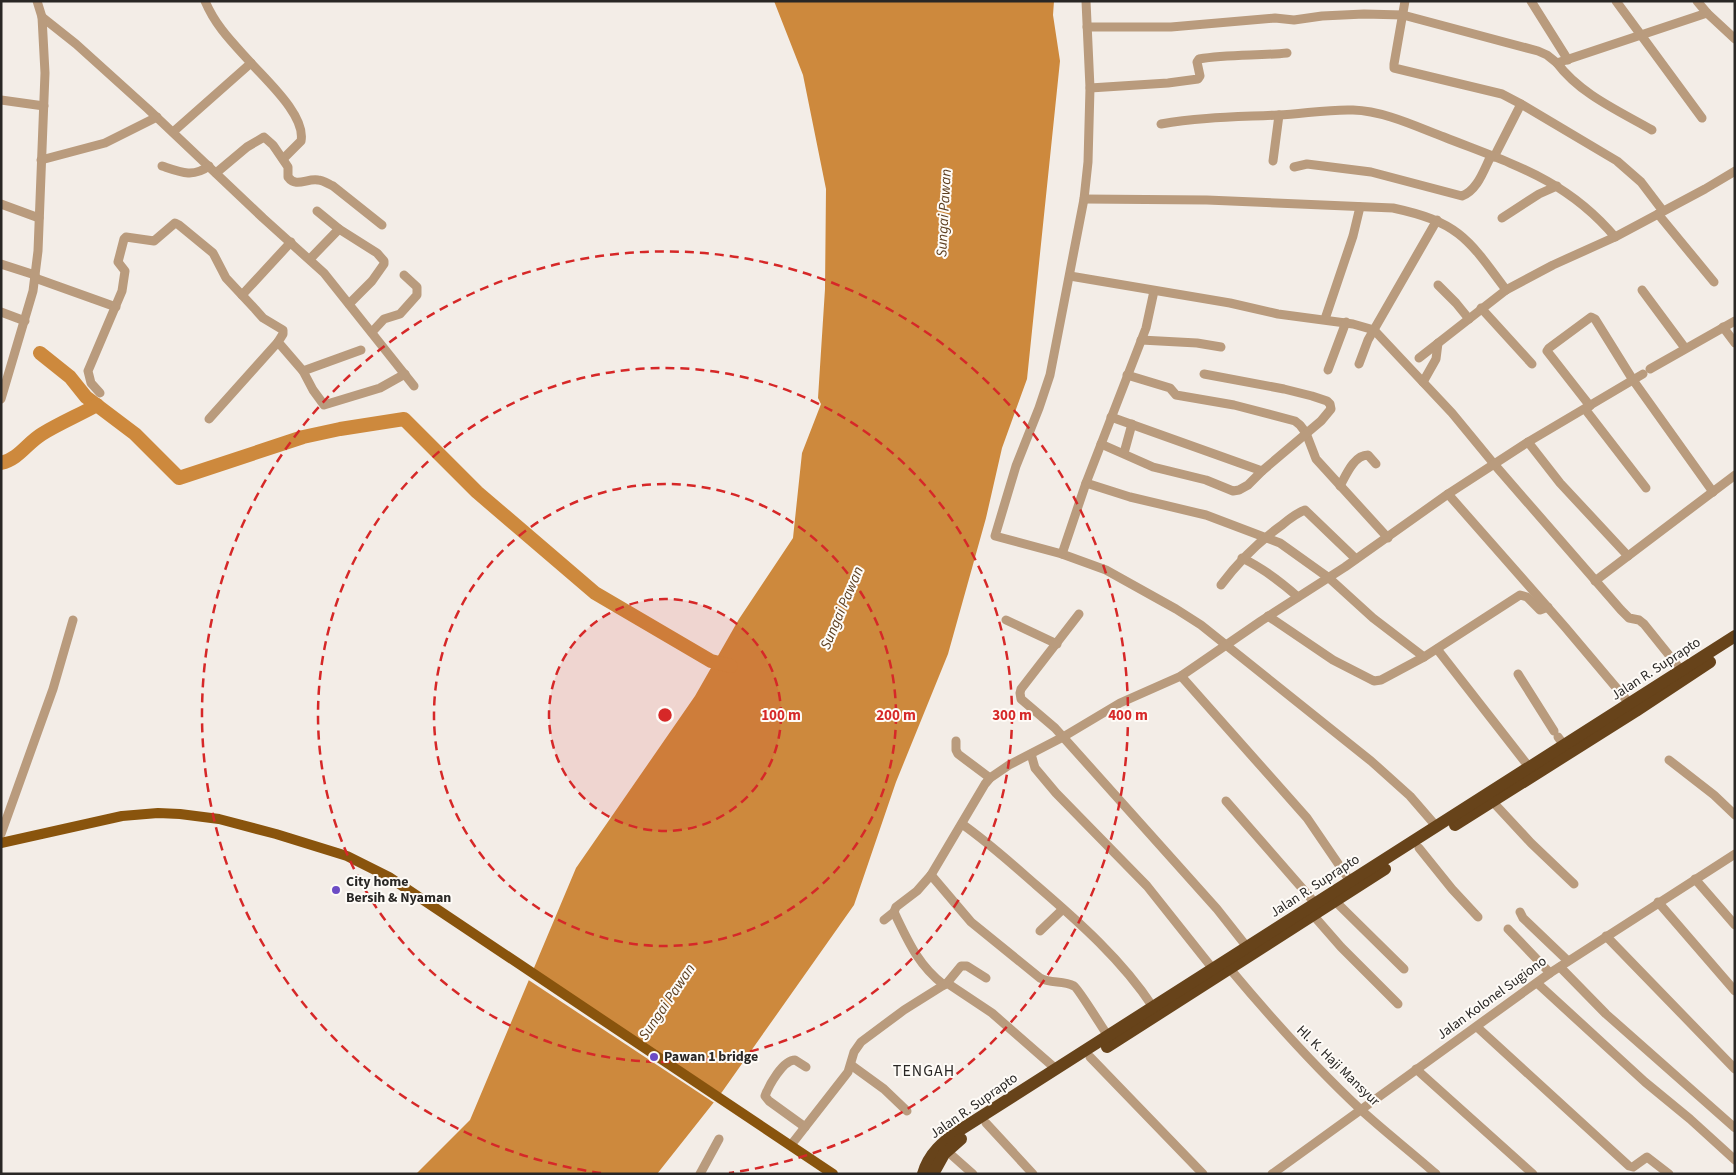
<svg xmlns="http://www.w3.org/2000/svg" width="1736" height="1175" font-family="'Source Sans 3',sans-serif">
<rect width="100%" height="100%" fill="#f3ede7"/>
<path fill="#cd893d" d="M774,1H1054L1053,15L1060,61L1027,379L1002,448L986,518L948,654L896,782L854,905L722,1092L657,1174H416L470,1120L576,868L695,696L739,619L793,538L802,453L821,404L818,398L825,289L826,189L803,75Z"/>
<path fill="#f3ede7" d="M531,969L723,1095L716,1104L527,979Z"/>
<g fill="none" stroke-linecap="round" stroke-linejoin="round">
<g stroke="#cd893d" stroke-width="14">
<path d="M40,353L70,377L86,397L135,434L179,478L303,437L340,429L404,419L477,492L595,593L711,661L731,666"/>
<path d="M1,463C19,459 27,443 42,434C60,423 79,415 97,405"/>
</g>
<g stroke="#b99b7d" stroke-width="9">
<path d="M1086,1L1090,88L1088,162L1084,199L1050,375L1039,408L1016,466L995,536L1062,554L1106,570L1176,609L1201,625L1371,761L1410,796L1436,826"/>
<path d="M1405,1L1394,64V68L1502,94L1521,104L1494,157"/>
<path d="M1531,1L1568,60"/>
<path d="M1616,1L1702,118"/>
<path d="M1697,1L1707,13L1735,39"/>
<path d="M42,17L76,44L148,109L263,218L324,273L414,386"/>
<path d="M1087,27H1171L1275,18L1294,20L1322,16L1364,14L1403,15L1538,51L1547,55L1557,63"/>
<path d="M251,63C267,81 306,116 301,141L283,159"/>
<path d="M1090,88L1168,83L1198,79L1200,76L1197,62L1199,59C1228,54 1258,56 1287,53"/>
<path d="M1,100L44,106"/>
<path d="M1521,104L1617,161L1641,182L1663,211"/>
<path d="M1161,124C1200,117 1238,117 1278,115C1303,114 1328,109 1353,110C1384,111 1415,126 1444,137C1512,164 1566,179 1615,237"/>
<path d="M1652,130C1619,111 1580,94 1557,63L1707,13"/>
<path d="M173,132L251,63C233,43 216,27 205,1"/>
<path d="M41,160L105,143L157,117"/>
<path d="M1273,161L1279,115"/>
<path d="M162,166C180,172 193,178 209,166"/>
<path d="M1294,167L1307,164L1371,172L1462,196C1478,190 1484,169 1491,156"/>
<path d="M216,173L247,147L264,137L273,145L288,167V177C296,188 307,178 318,180C323,180 328,184 333,186L382,225"/>
<path d="M1084,199L1207,200L1393,208C1458,222 1468,238 1506,290"/>
<path d="M1,204L39,218"/>
<path d="M317,211L339,229L377,253L384,261V264L372,281L349,304"/>
<path d="M1658,214L1714,282"/>
<path d="M1502,218L1539,194L1557,186"/>
<path d="M310,259L339,229"/>
<path d="M1,264L35,275"/>
<path d="M1070,276L1230,303L1278,314L1353,324L1374,330L1452,413L1494,464L1621,610L1629,618L1639,620L1644,624L1681,670"/>
<path d="M35,278L116,307"/>
<path d="M1438,285L1456,303L1469,319"/>
<path d="M1642,290L1685,348"/>
<path d="M242,295L291,242"/>
<path d="M1481,308L1532,364"/>
<path d="M1,312L25,321"/>
<path d="M1325,319L1353,236L1360,207"/>
<path d="M1723,327L1735,343"/>
<path d="M372,332L384,319L400,314L417,295V287L404,275"/>
<path d="M1141,340L1197,343L1221,347"/>
<path d="M1419,358L1506,290L1553,265L1615,237L1705,189L1735,171"/>
<path d="M1359,364L1368,340L1437,220"/>
<path d="M1650,369L1735,321"/>
<path d="M1328,370L1346,322"/>
<path d="M303,371L361,350"/>
<path d="M1127,375L1170,388L1176,395L1234,405L1295,421L1300,425L1306,433L1316,459L1388,538"/>
<path d="M1423,382L1436,359L1438,343"/>
<path d="M100,393L91,383L88,371L122,291L125,271L118,262L124,239L126,237L154,241L175,223L179,225L213,253L226,278L255,309L263,318L283,330V334L278,342L303,371L313,390L324,405L380,388L405,374"/>
<path d="M1,399L33,291L38,251L45,73L42,17L37,1"/>
<path d="M1590,406L1547,351L1549,348L1591,317L1595,319L1633,380L1713,492"/>
<path d="M1585,409L1646,488"/>
<path d="M1111,417L1262,471L1321,421L1331,409L1330,404L1327,401L1312,396L1284,389L1204,374"/>
<path d="M209,419L278,342"/>
<path d="M1528,442L1560,483L1628,556"/>
<path d="M1101,444L1153,467L1206,480L1233,491L1239,490L1248,485L1262,471"/>
<path d="M1124,453L1132,424"/>
<path d="M1086,483L1130,497L1206,515L1280,543L1329,578L1373,618L1424,657L1520,595L1527,597L1540,610L1548,607"/>
<path d="M1340,486C1346,475 1354,455 1368,455L1376,464"/>
<path d="M1448,494L1565,627L1630,704"/>
<path d="M1062,554L1086,483L1146,328L1154,291"/>
<path d="M1242,558C1263,568 1281,582 1298,597"/>
<path d="M1595,581L1735,475"/>
<path d="M1221,585C1239,561 1258,542 1282,525C1289,519 1297,513 1305,510L1356,559"/>
<path d="M1079,614L1021,689L1020,693L1021,699L1055,728L1217,909L1247,947"/>
<path d="M1268,616L1333,660L1374,681L1381,680L1424,657"/>
<path d="M1006,620L1057,644"/>
<path d="M1437,649L1529,767"/>
<path d="M1518,674L1554,731"/>
<path d="M1181,676L1307,818L1350,881"/>
<path d="M1558,737L1564,745"/>
<path d="M956,741V750L958,754L990,778"/>
<path d="M1031,754L1035,768L1056,793L1147,886L1213,969"/>
<path d="M1669,760L1714,795L1735,815"/>
<path d="M1226,801L1315,903"/>
<path d="M1492,801L1531,843L1574,884"/>
<path d="M962,824C989,843 1012,864 1036,885C1079,922 1122,960 1153,1007"/>
<path d="M1,834L53,689L73,620"/>
<path d="M1419,848L1452,889L1478,917"/>
<path d="M931,875L971,922L1040,978C1051,984 1063,980 1074,986C1078,988 1103,1029 1108,1036"/>
<path d="M1695,879L1735,925"/>
<path d="M1335,901L1404,969"/>
<path d="M1658,902L1735,991"/>
<path d="M894,912C908,941 918,965 944,985"/>
<path d="M1520,912L1523,918L1568,961"/>
<path d="M1313,915L1341,947L1398,1004"/>
<path d="M884,920L894,912L896,907L917,891L931,875L985,784L990,778L1009,765L1063,737L1120,703L1181,676L1200,663L1261,621L1345,567L1448,494L1528,442L1643,374"/>
<path d="M1508,929L1550,973"/>
<path d="M1040,931L1063,909"/>
<path d="M1606,936L1735,1069"/>
<path d="M1560,967L1606,1014L1735,1128"/>
<path d="M1230,969C1271,1018 1313,1065 1360,1109C1384,1131 1411,1152 1436,1174"/>
<path d="M947,983L992,1013L1056,1069"/>
<path d="M1537,983L1645,1082L1690,1119L1735,1160"/>
<path d="M1477,1027L1629,1166L1633,1167L1647,1157L1669,1174"/>
<path d="M1090,1057L1203,1174"/>
<path d="M851,1065L884,1089L907,1111"/>
<path d="M1416,1069L1533,1174"/>
<path d="M986,1123L1033,1174"/>
<path d="M805,1127L769,1101L765,1096C769,1085 783,1060 795,1060L806,1067"/>
<path d="M791,1145L848,1072L854,1052L861,1042L904,1010L947,983L961,966H967L986,978"/>
<path d="M947,1151L973,1174"/>
<path d="M700,1174L719,1139"/>
<path d="M1272,1174L1550,973L1735,854"/>
</g>
<path stroke="#89540d" stroke-width="10" d="M1,843L122,816L158,813L180,814L219,819L276,834L347,856L389,877L833,1174"/>
<g stroke="#67431a" stroke-width="12">
<path d="M1455,825L1636,711L1710,662"/>
<path d="M1107,1047L1385,869"/>
<path d="M923,1174C929,1153 943,1142 960,1130L1735,636"/>
<path d="M933,1174L944,1154L961,1139"/>
</g>
</g>
<circle cx="665" cy="715" r="116" fill="#d62828" fill-opacity=".12"/>
<g fill="none" stroke="#d62828" stroke-width="2.5" stroke-dasharray="9 6">
<circle cx="665" cy="715" r="116"/>
<circle cx="665" cy="715" r="231"/>
<circle cx="665" cy="715" r="347"/>
<path d="M601 1173A463 463 0 1 1 729 1173"/>
</g>
<g fill="#6c4cc5" stroke="#fefbf7" stroke-width="2">
<circle cx="336" cy="890" r="5"/>
<circle cx="654" cy="1057" r="5"/>
</g>
<g text-anchor="middle" dominant-baseline="central" stroke-width="4" stroke-linejoin="round" paint-order="stroke">
<g font-size="14" fill="#292725" stroke="#fefbf7">
<text transform="translate(1656 669) rotate(-33)">Jalan R. Suprapto</text>
<text transform="translate(1315 886) rotate(-33)">Jalan R. Suprapto</text>
<text transform="translate(1492 998) rotate(-36)">Jalan Kolonel Sugiono</text>
<text transform="translate(1338 1066) rotate(44)">Hl. K. Haji Mansyur</text>
<text transform="translate(974 1106) rotate(-35)">Jalan R. Suprapto</text>
</g>
<g font-size="14" font-weight="bold" fill="#292725" stroke="#fefbf7" text-anchor="start">
<text x="346" y="882">City home<tspan x="346" dy="16">Bersih &amp; Nyaman</tspan></text>
<text x="664" y="1057">Pawan 1 bridge</text>
</g>
<g font-size="15" font-style="italic" fill="#5d3f20" stroke="#fefbf7">
<text transform="translate(944 213) rotate(-87)">Sungai Pawan</text>
<text transform="translate(842 608) rotate(-67)">Sungai Pawan</text>
<text transform="translate(667 1002) rotate(-56)">Sungai Pawan</text>
</g>
<g font-size="16" letter-spacing="1" fill="#292725" stroke="#fefbf7">
<text x="924" y="1071">TENGAH</text>
</g>
</g>
<circle cx="665" cy="715" r="8" fill="#d62828" stroke="#fefbf7" stroke-width="2.5"/>
<g font-size="15" text-anchor="middle" font-weight="bold" fill="#d62828" stroke="#fefbf7" stroke-width="4" stroke-linejoin="round" paint-order="stroke">
<text x="781" y="720">100 m</text>
<text x="896" y="720">200 m</text>
<text x="1012" y="720">300 m</text>
<text x="1128" y="720">400 m</text>
</g>
<rect width="1736" height="1175" fill="none" stroke="#292725" stroke-width="5"/>
</svg>
